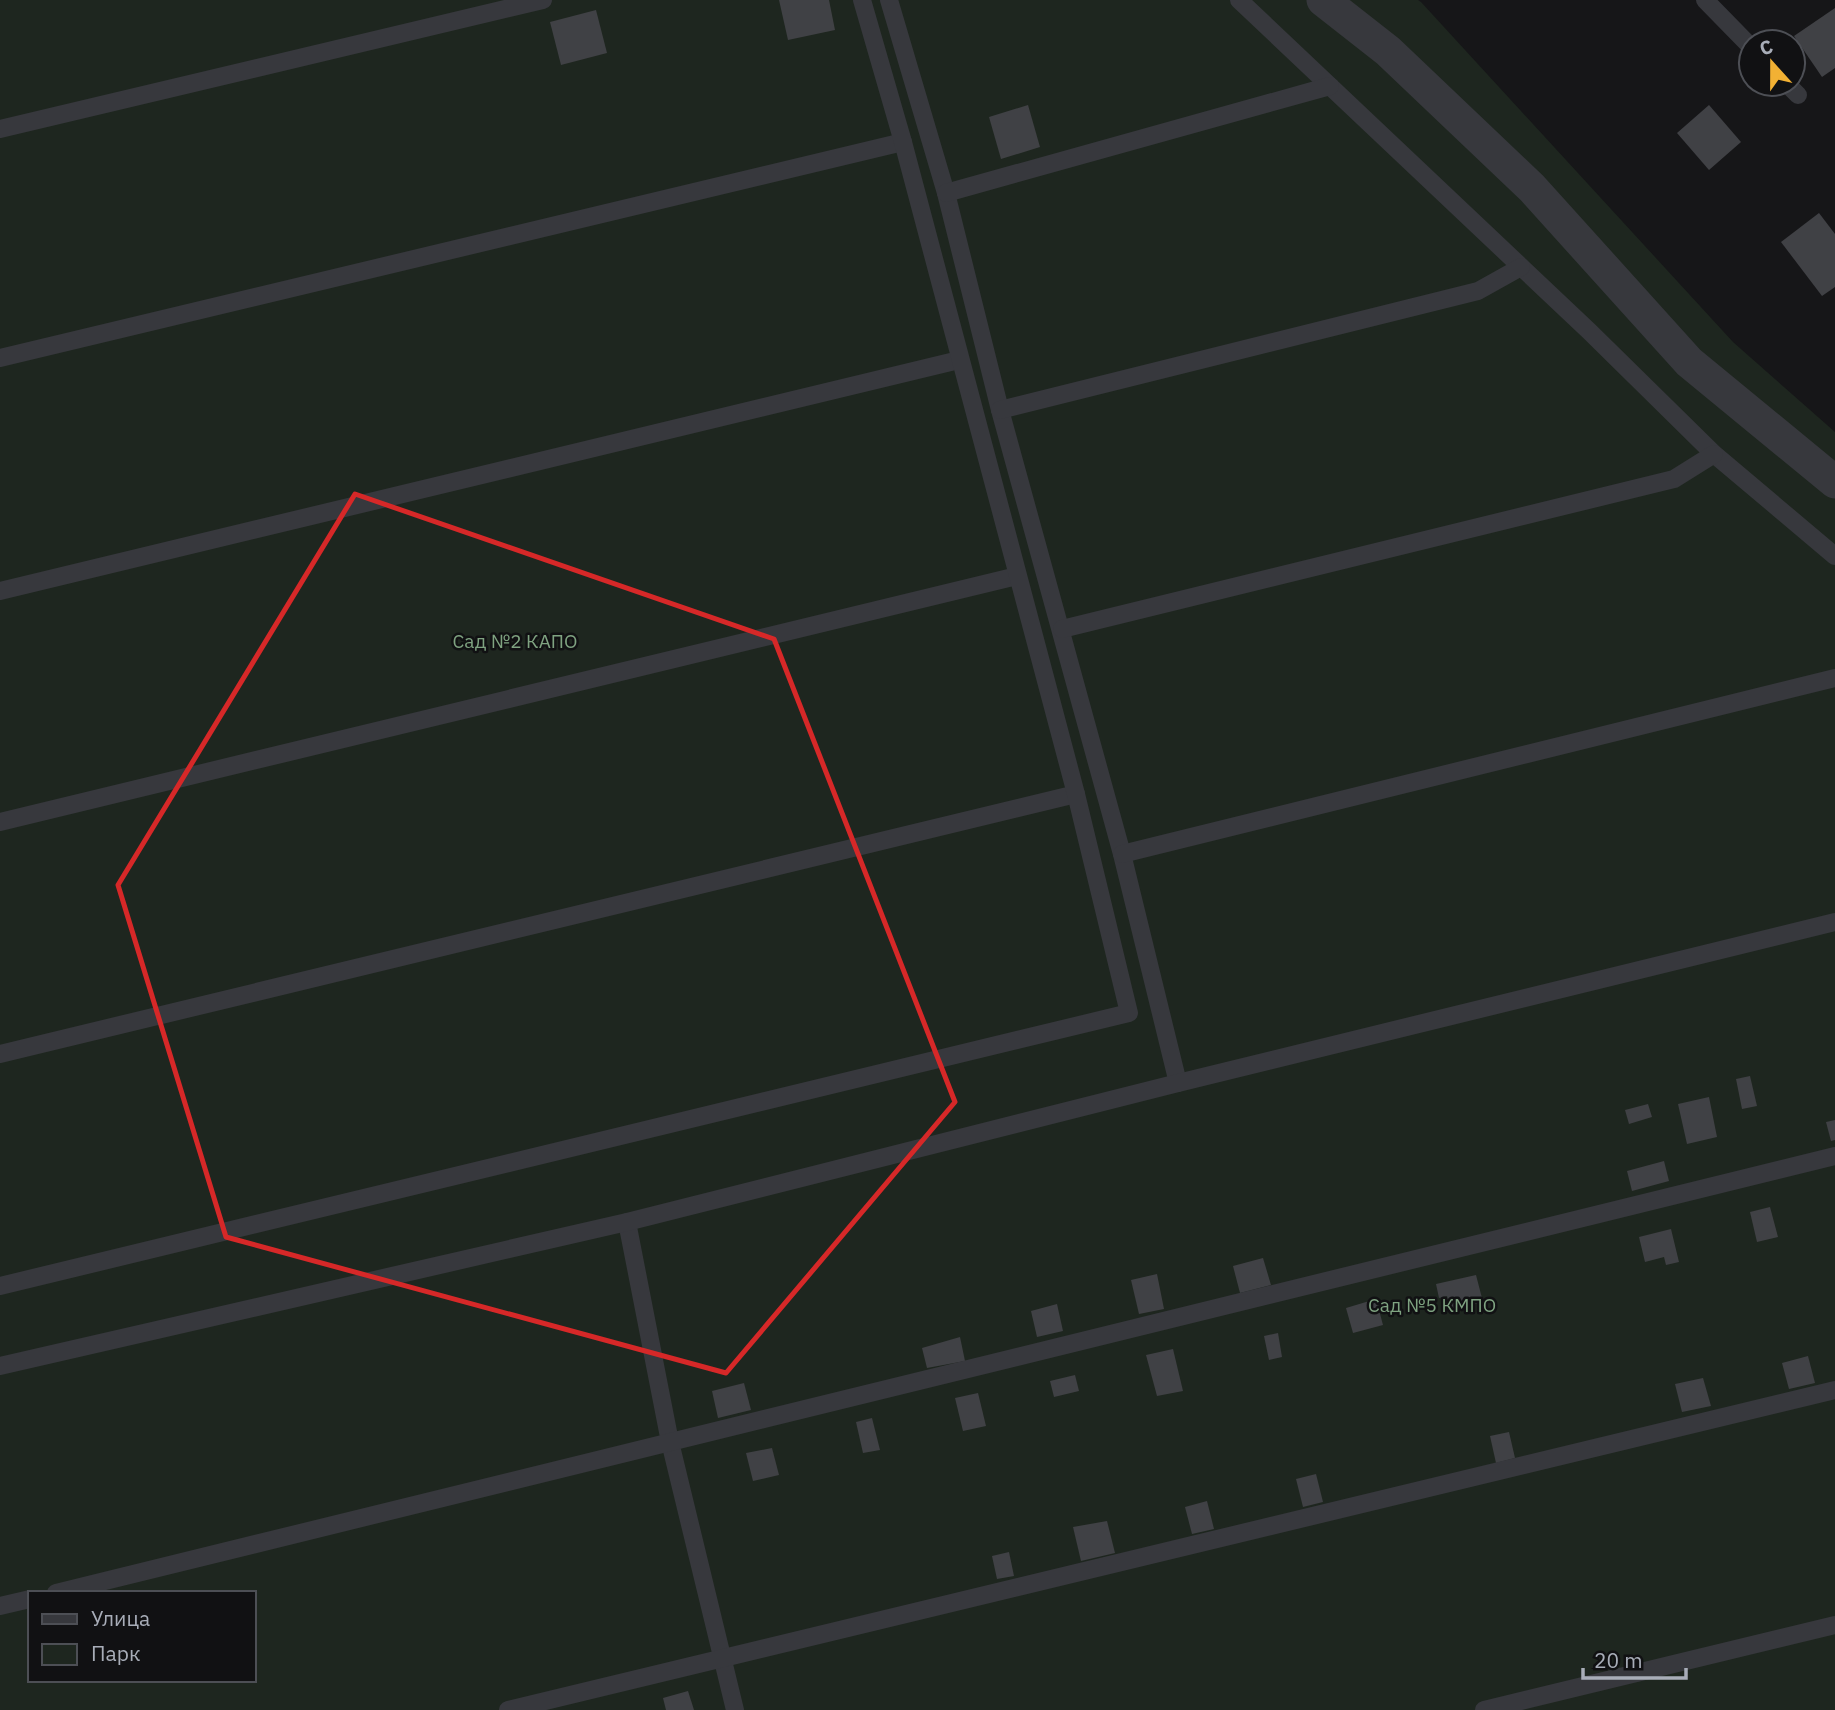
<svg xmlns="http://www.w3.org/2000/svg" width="1835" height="1710" font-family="'IBM Plex Sans',sans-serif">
<rect width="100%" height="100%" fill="#161618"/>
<path fill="#1e261f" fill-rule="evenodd" d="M0,0H1418L1421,2L1733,342L1835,432V1710H0ZM30,1593H254V1680H30Z"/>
<g fill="#404145">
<path d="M779,0H829L835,30L788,40Z"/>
<path d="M1835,8V68L1822,77L1794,36Z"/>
<path d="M596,10L607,53L561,65L550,22Z"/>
<path d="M1028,105L1040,147L1001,159L989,117Z"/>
<path d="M1709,105L1741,142L1709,170L1677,133Z"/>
<path d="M1819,213L1835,234V287L1822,296L1781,242Z"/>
<path d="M1750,1076L1757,1106L1742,1109L1736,1079Z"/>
<path d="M1709,1097L1717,1137L1687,1144L1678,1104Z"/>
<path d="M1648,1104L1652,1117L1629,1124L1625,1110Z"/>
<path d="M1835,1120V1140L1831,1141L1826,1122Z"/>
<path d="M1664,1161L1669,1181L1632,1191L1627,1171Z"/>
<path d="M1770,1207L1778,1237L1757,1242L1750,1212Z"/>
<path d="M1671,1229L1679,1262L1666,1265L1664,1257L1645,1262L1639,1237Z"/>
<path d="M1263,1258L1271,1285L1240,1293L1233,1266Z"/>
<path d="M1157,1274L1164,1309L1139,1314L1131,1280Z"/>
<path d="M1476,1275L1483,1302L1450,1309L1447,1296L1439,1298L1436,1284Z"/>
<path d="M1376,1299L1383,1325L1353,1333L1346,1308Z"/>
<path d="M1057,1304L1063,1331L1037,1337L1031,1311Z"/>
<path d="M1278,1333L1282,1357L1269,1360L1264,1336Z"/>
<path d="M960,1337L965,1361L927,1368L922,1348Z"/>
<path d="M1173,1349L1183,1391L1157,1396L1146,1355Z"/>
<path d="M1808,1356L1815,1383L1789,1389L1782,1363Z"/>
<path d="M1075,1375L1079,1391L1054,1397L1050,1381Z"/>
<path d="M1703,1378L1711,1406L1682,1412L1675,1384Z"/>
<path d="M744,1383L751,1410L718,1418L712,1391Z"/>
<path d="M978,1393L986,1426L963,1431L955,1398Z"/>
<path d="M872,1418L880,1450L863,1453L856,1422Z"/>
<path d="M1509,1432L1515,1458L1496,1463L1490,1436Z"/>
<path d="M772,1448L779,1475L753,1481L746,1453Z"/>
<path d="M1316,1474L1323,1502L1303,1507L1296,1479Z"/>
<path d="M1207,1501L1214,1529L1192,1534L1185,1507Z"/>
<path d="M1107,1521L1115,1553L1081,1561L1073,1527Z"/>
<path d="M1009,1552L1014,1576L997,1579L992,1556Z"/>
<path d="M688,1691L694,1710H666L663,1698Z"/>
</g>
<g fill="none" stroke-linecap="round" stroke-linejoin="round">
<g stroke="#37383d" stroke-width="18">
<path d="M889,0L946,193L1000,410L1122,854L1178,1083"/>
<path d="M1239,0L1589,331L1714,454L1835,556"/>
<path d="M1705,0L1751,47"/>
<path d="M1787,84L1798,95"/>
<path d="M0,129L543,0"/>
<path d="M946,193L1330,86"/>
<path d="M0,358L903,142"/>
<path d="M1000,410L1478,291L1521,267"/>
<path d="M0,591L959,360"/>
<path d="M1062,629L1674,479L1714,454"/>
<path d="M0,822L1017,576"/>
<path d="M1122,854L1835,678"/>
<path d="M0,1054L1076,794"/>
<path d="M627,1222L670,1442L735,1710"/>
<path d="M0,1286L1129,1013L1076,794L903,142L862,0"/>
<path d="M0,1366L627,1222L1178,1083L1835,922"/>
<path d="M56,1593L1835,1156"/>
<path d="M0,1606L30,1599"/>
<path d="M508,1710L1835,1390"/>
<path d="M1484,1710L1835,1625"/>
</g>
<path stroke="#37383d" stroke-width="33" d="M1323,0L1388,51L1532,188L1689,362L1835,482"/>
</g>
<path fill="none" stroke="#d62828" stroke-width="5" stroke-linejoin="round" d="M355,494L774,639L955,1102L726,1373L226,1237L118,885Z"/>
<g text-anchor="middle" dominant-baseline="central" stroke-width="5" stroke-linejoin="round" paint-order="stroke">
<g font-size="19" fill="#7fa381" stroke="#111113">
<text x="515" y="641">Сад №2 КАПО</text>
<text x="1432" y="1305">Сад №5 КМПО</text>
</g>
</g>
<rect x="28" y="1591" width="228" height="91" fill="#111113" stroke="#4d4f55" stroke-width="2"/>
<rect x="42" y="1614" width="35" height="10" fill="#37383d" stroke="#4d4f55" stroke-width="2"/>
<text x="91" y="1626" font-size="21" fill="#a8adb8">Улица</text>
<rect x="42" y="1644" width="35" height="21" fill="#1e261f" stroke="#4d4f55" stroke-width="2"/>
<text x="91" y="1661" font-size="21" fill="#a8adb8">Парк</text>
<g transform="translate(1772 63) rotate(339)"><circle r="33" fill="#111113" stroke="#4d4f55" stroke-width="2"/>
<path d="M0-5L12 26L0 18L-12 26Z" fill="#f2b134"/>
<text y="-10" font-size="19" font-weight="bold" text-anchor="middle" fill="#a8adb8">С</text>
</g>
<path d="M1583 1668v10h103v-10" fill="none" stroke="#a8adb8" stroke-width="3.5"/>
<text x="1594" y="1668" font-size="21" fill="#a8adb8" stroke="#111113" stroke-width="5" paint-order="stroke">20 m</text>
</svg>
